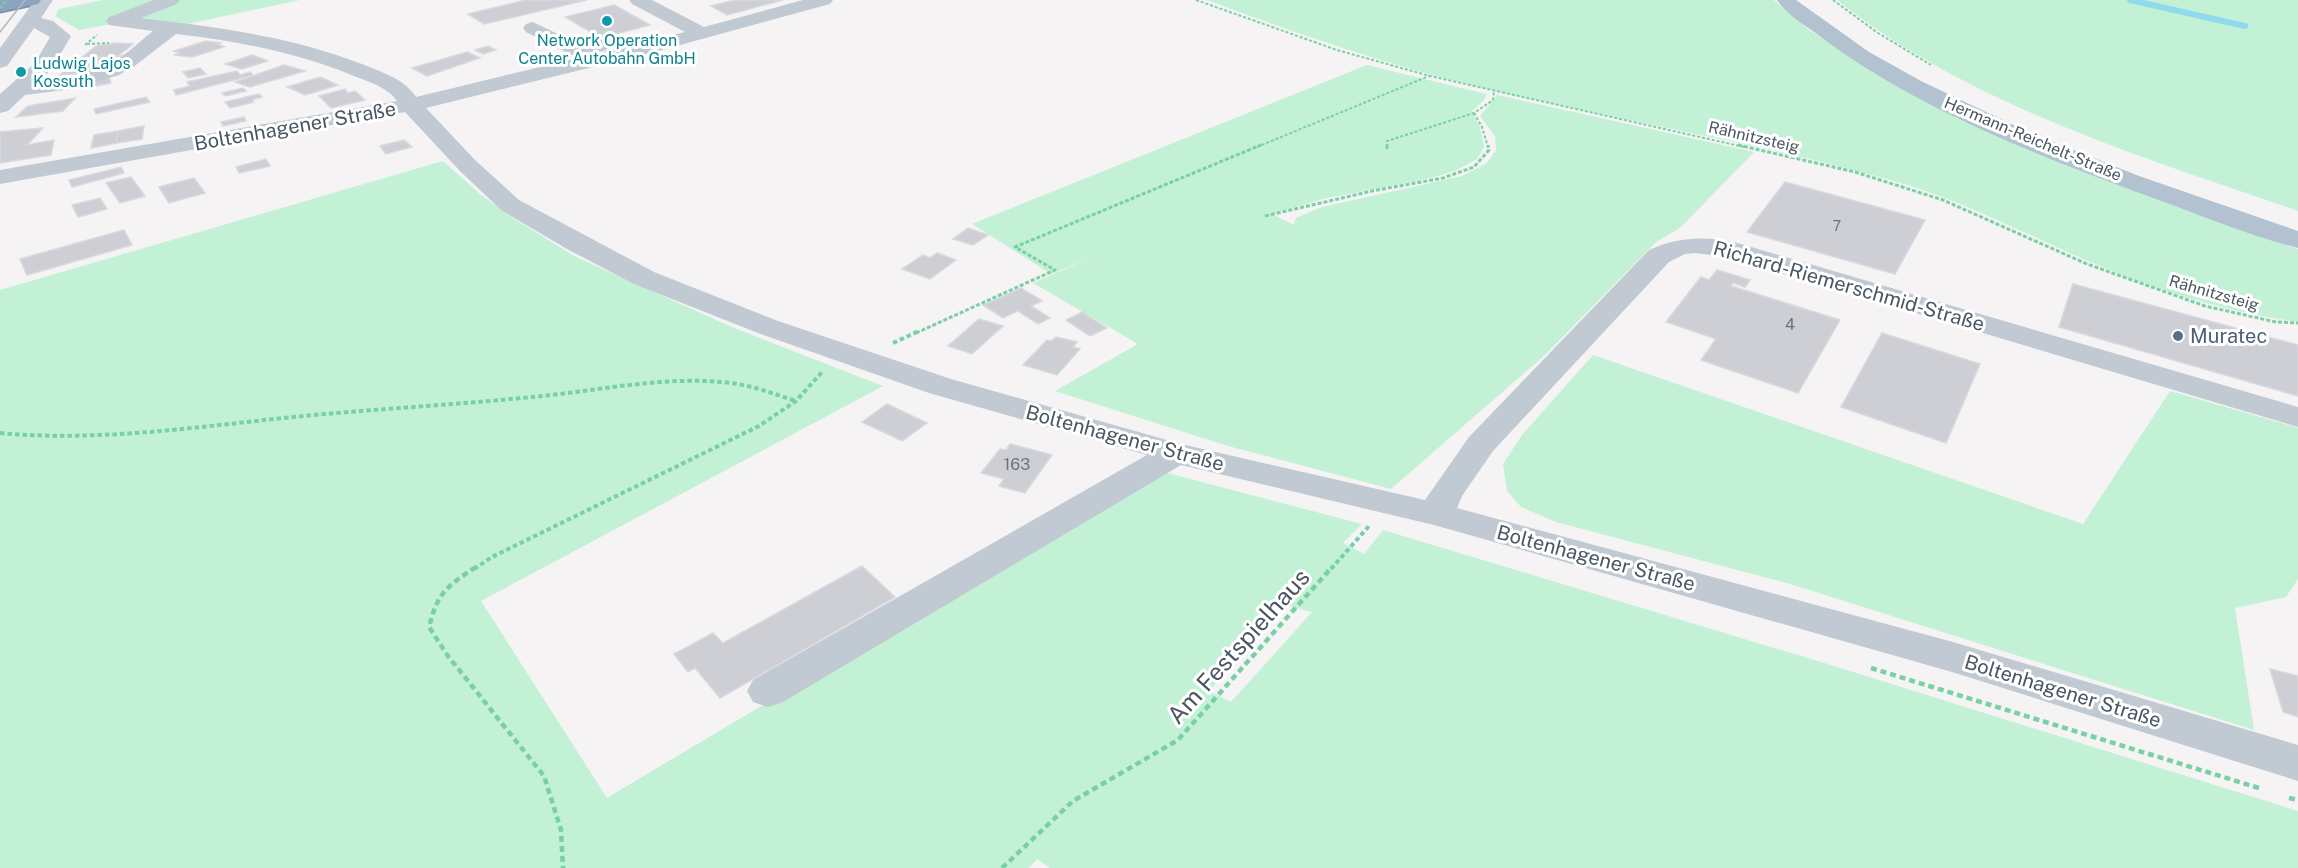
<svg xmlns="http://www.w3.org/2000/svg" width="2298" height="868" font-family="'Public Sans',sans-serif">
<rect width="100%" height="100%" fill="#f5f3f3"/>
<g fill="#c3f1d5" fill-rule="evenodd">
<path d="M103,0H300L187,24L145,18L79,30L55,16L59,9Z"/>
<path d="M1207,0H1774L1809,30L1871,70L2209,217L2298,249V322C2228,312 2160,292 2095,264C2031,237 1970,204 1904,184C1760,142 1609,120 1463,83C1375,61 1291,31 1207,0Z"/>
<path d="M1837,0H2298V211C2139,156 1970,105 1837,0Z"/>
<path d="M1367,65L1486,94L1485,99L1472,111L1480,127L1484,147L1477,159L1455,171L1423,180L1327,198L1272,214L1294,225L1296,218L1322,207L1462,176L1487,163L1496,150L1495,136L1480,116L1497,95L1754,152L1680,228L1656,242L1545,355L1391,489L1228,446L1055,391L1138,344L1033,283L1097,255L1051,274L972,224Z"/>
<path d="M443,161L481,195L513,218L574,256L734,328L883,386L481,601L607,798L1156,470L1362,524L1343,543L1364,554L1383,530L1831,665L2298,811V868H1050L1037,859L1029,868H0V290ZM1288,606L1312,612L1231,702L1209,691Z"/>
<path d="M1593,355L2083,524L2170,391L2298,428V579L2286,597L2235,608L2254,730L1790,584L1556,522L1521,507L1507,491L1503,464L1522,435Z"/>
</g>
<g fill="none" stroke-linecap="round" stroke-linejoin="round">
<path stroke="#90daee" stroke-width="6" d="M2130,0L2245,26"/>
</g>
<g fill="#cdcfd5" stroke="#d7d9de" stroke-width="1.5">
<path d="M526,0H587L484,24L468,14Z"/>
<path d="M735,0H783L727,15L711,6Z"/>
<path d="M614,5L650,25L601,38L565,17Z"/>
<path d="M206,41L222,43L217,44L224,47L192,57L174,55L180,53L174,51Z"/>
<path d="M116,43L133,44L118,56L80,59L96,46Z"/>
<path d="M488,46L496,50L483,54L475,50Z"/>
<path d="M467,52L480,58L427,76L412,68Z"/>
<path d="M252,55L268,61L242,69L225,64Z"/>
<path d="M121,56L99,72L60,75L77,59Z"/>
<path d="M284,65L305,71L250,87L235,82Z"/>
<path d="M200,68L206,74L188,78L183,72Z"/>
<path d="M237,71L240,75L250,72L253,75L176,95L174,90L190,86L187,82Z"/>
<path d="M109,77L111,83L87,88L84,82Z"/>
<path d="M320,77L338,85L305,95L287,87Z"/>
<path d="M243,88L246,91L225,96L222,93Z"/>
<path d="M345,89L348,93L355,91L365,100L331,108L319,96Z"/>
<path d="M259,94L262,97L252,100L254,102L230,108L225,102Z"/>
<path d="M146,97L150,102L96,114L94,109Z"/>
<path d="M75,98L63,111L16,117L28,106Z"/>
<path d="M244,117L246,121L223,126L221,122Z"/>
<path d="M144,126L142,139L116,143L118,131Z"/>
<path d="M43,128L27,145L54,140L51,155L0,163V132Z"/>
<path d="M118,131L116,143L91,148L94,135Z"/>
<path d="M404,140L412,147L386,154L380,146Z"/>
<path d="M266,159L270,166L239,173L236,167Z"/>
<path d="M121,167L124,173L72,187L69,180Z"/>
<path d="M131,177L145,196L120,203L106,183Z"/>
<path d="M194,178L205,193L169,203L159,187Z"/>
<path d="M1785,182L1925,220L1895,274L1747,232Z"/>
<path d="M100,198L107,209L78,217L72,205Z"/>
<path d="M968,228L988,235L973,245L953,239Z"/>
<path d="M124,230L132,245L27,275L20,259Z"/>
<path d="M937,253L956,260L930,279L902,269L923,255L930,258Z"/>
<path d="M1717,270L1750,280L1745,287L1733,283L1731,286L1840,320L1798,393L1701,360L1716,339L1666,322L1701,277L1709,280Z"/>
<path d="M2073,284L2298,345V396L2059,327Z"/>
<path d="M1021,288L1042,301L1031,306L1050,318L1038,324L1018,311L1003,318L983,305Z"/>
<path d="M1082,312L1107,328L1090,336L1066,320Z"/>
<path d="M979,319L1003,326L972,354L948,346Z"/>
<path d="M1882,333L1980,364L1946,443L1841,407Z"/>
<path d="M1056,337L1077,342L1073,347L1080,349L1057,375L1023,365L1047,340L1051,341Z"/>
<path d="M887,404L927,423L902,441L862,422Z"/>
<path d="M1010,444L1052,455L1025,493L999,486L1004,479L981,473L1000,449L1006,450Z"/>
<path d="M862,566L895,597L720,698L695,668L688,672L674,654L713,633L723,643Z"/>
<path d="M2270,669L2298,676V717L2283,712Z"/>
</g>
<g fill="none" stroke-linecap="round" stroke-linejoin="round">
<g stroke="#7690ad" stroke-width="3">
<path id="highway" d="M0,0H41L38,4L0,12Z"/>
</g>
<g stroke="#7ad0a6" stroke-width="2" stroke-dasharray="3 2" stroke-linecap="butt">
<path d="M1196,0L1337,50L1430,76L1744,147"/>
<path d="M1833,0L1878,33L1931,65"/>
<path d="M87,44L109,43"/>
<path d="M85,45L97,35"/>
<path d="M1474,113L1482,127L1488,147"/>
<path d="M1257,147L1429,76"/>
<path d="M1387,147V141L1474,113L1493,100L1494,91"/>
</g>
<g stroke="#7ad0a6" stroke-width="3" stroke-dasharray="4 2" stroke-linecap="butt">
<path d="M1387,145V151"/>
<path d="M1738,145L1855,172L1943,200L2087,264L2205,306L2276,322L2298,323"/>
<path d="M1265,216L1372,191L1443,178L1474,167L1489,150L1488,145"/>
<path d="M916,333L1055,270L1015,247L1261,145"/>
</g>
<g stroke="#7ad0a6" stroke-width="4" stroke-dasharray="4.5 3" stroke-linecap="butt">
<path d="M893,343L919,331"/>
<path d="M0,433C99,442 195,427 293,417C373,409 453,405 532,397C598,391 665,375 731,383C754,386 774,394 796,401"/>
<path d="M474,569L492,557L759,426L796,401L823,371"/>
<path d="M1331,569L1369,526"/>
</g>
<g stroke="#7ad0a6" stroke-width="4.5" stroke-dasharray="6 4" stroke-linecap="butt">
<path d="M476,567C446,587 438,592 429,627L448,656L544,776L561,830L563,868"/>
<path d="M1871,668L2262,789"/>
<path d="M2289,798L2298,800"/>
<path d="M1002,868L1073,801L1178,740L1332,567"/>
</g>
<g fill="#c1cad2" fill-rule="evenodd">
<path d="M35,0H53L41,18L53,21L71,36L53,67L40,81C66,78 94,74 116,60C130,52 141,40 153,31L109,25L106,21L109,17L154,0H180L177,4L141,18C216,27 290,36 362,64C381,72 405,79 416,97L685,32L632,4L629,0H652L704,27L803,0H833L830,4L658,51L426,108L475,160L519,200L654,272L778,321L951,379L1181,444L1425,500L1469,437L1649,250C1680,236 1709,236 1741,244L2298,407V427L1728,257L1695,253L1685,254L1669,262L1493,451L1462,496L1457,508L1953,642L2298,745V781L1952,672L1434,525L1181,465L783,702L768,707L753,702L747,691L753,680L1147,455L929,393L758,333L634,284L567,249L501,210L459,170L405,112L0,184V170L397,101C389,88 367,81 354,76C296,52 237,41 176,34L136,65L119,75L72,89L25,95L8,111L0,113V94L35,63L50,37L34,28L7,66L0,68V48Z"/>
<path d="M533,22L580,45L606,38L613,40L616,44L613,48L578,58L526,32L523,28L526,24Z"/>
</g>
<path fill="#b3c2d1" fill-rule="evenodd" d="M1777,0H1796L1869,52L1921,81L2028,132L2139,176L2298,231V248C2250,236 2203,216 2156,199C2041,157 1921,111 1822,38C1807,26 1788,16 1777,0Z"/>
<use href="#highway" fill="#8ba5c1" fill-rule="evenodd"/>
<path stroke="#b5b8bd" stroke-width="1.5" d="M0,32L25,0"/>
<path stroke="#7ad0a6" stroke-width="2" stroke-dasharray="3 2" stroke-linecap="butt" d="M0,8L7,0"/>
</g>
<g fill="#0f9aa8" stroke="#fff" stroke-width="2">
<circle cx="607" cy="21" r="6"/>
<circle cx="21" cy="72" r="6"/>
</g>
<circle fill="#5c6f8a" stroke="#fff" stroke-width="2" cx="2178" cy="336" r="6"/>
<g text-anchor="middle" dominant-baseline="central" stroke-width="6" stroke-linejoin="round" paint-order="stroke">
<g font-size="14" fill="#6b747e">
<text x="1837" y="226">7</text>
</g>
<g font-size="16" fill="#0d838f" stroke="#fff">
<text x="607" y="40">Network Operation<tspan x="607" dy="18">Center Autobahn GmbH</tspan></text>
<text x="33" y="63" text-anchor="start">Ludwig Lajos<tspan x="33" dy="18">Kossuth</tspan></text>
</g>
<g font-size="16" fill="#4a5661" stroke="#fff">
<text transform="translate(1754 137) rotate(13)">Rähnitzsteig</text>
<text transform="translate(2033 139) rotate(23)">Hermann-Reichelt-Straße</text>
<text transform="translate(2214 293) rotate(16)">Rähnitzsteig</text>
</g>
<g font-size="16" fill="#6b747e">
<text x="1790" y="324">4</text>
<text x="1017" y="464">163</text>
</g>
<g font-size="20" fill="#4a5661" stroke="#fff">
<text transform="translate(295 126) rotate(-10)">Boltenhagener Straße</text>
<text transform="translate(1849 286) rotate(16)">Richard-Riemerschmid-Straße</text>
<text transform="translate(1125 438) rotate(15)">Boltenhagener Straße</text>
<text transform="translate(1596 558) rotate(15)">Boltenhagener Straße</text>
<text transform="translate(2063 691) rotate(17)">Boltenhagener Straße</text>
</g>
<g font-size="20" fill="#4e5e75" stroke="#fff" text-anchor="start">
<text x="2190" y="336">Muratec</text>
</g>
<g font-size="24" fill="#4a5661" stroke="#fff">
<text transform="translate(1238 646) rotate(-48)">Am Festspielhaus</text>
</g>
</g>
</svg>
